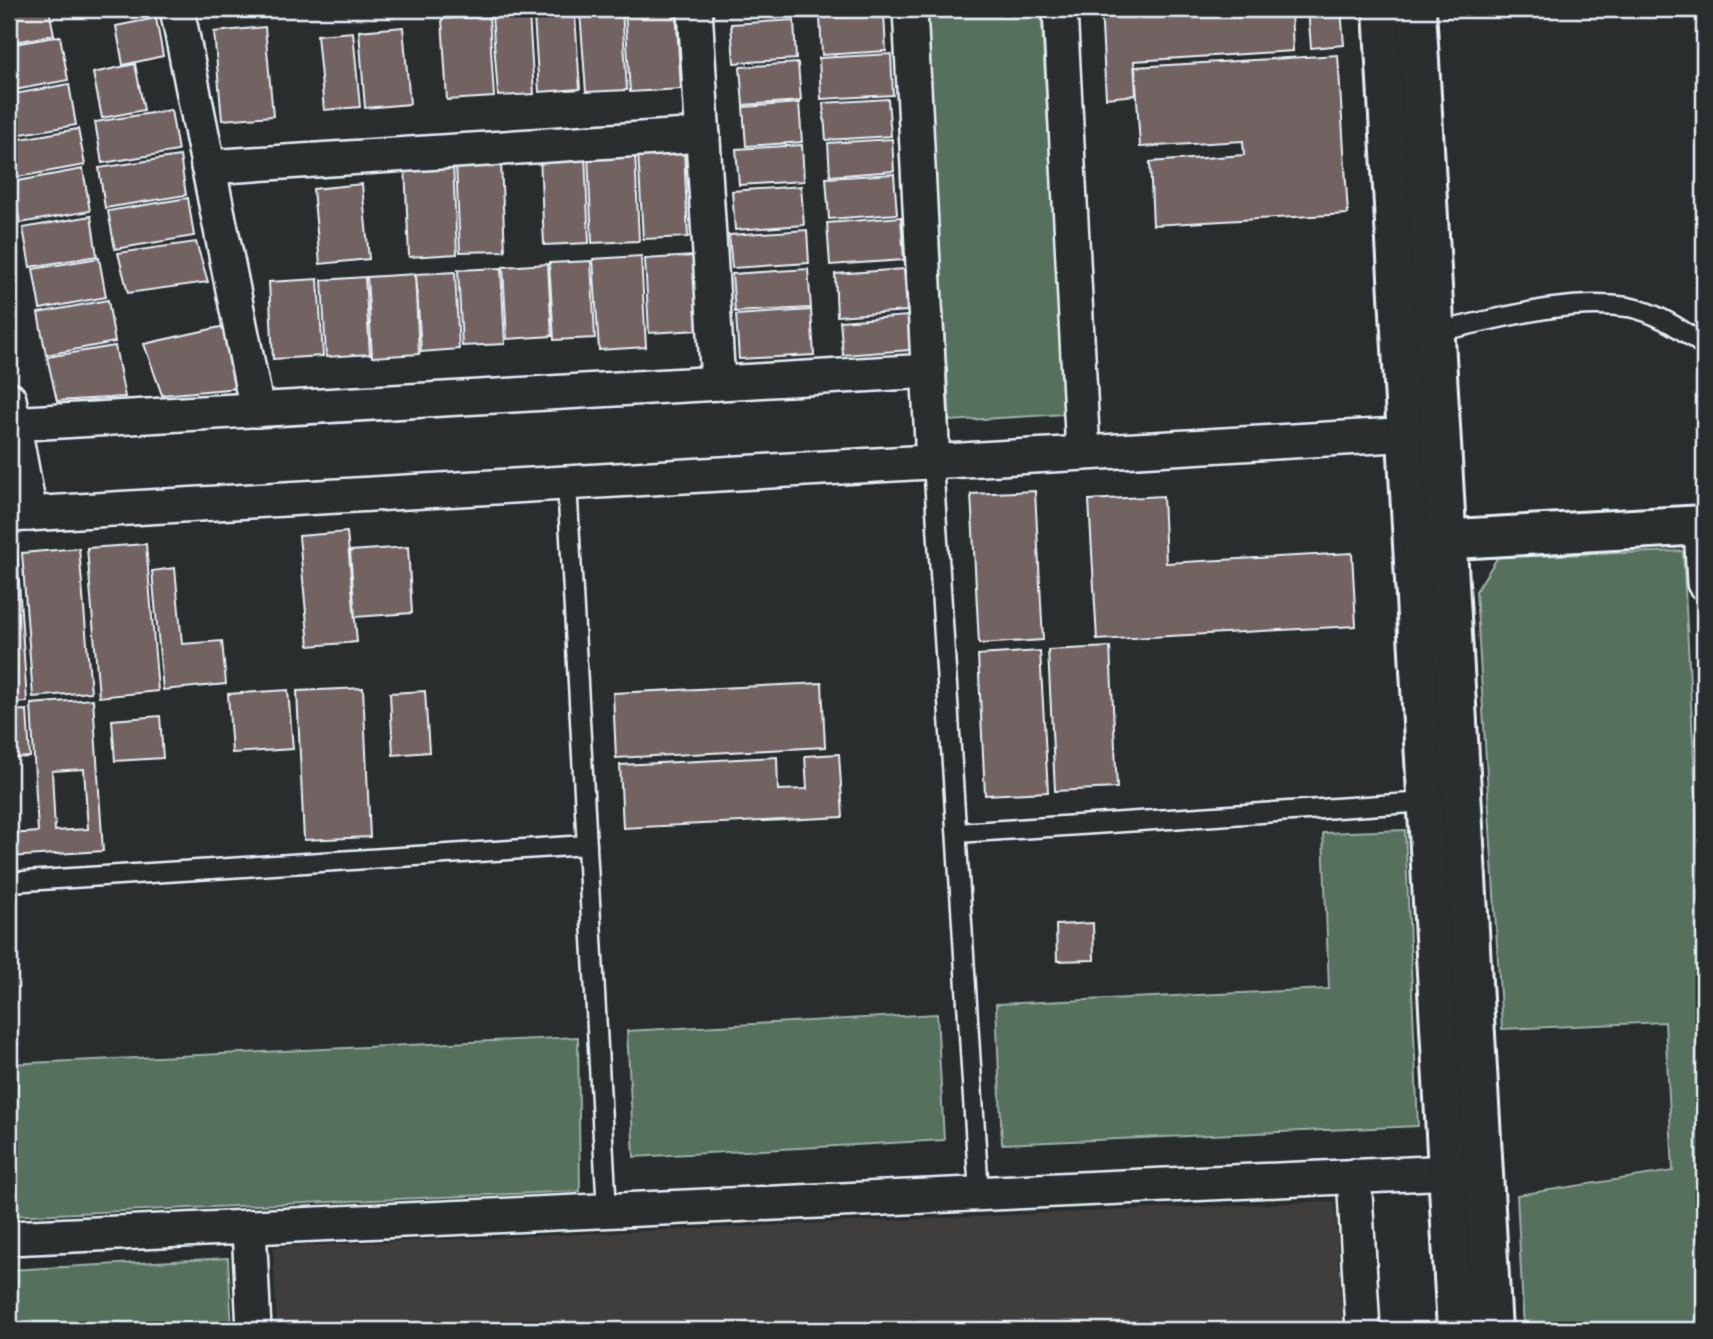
<svg xmlns="http://www.w3.org/2000/svg" width="1713" height="1339" font-family="'Comic Neue',sans-serif">
<rect width="100%" height="100%" fill="#2a2d2e"/>
<filter id="ink" filterUnits="userSpaceOnUse"><feTurbulence type="fractalNoise" baseFrequency=".0143" numOctaves="2"/><feDisplacementMap in="SourceGraphic" scale="14" xChannelSelector="R" yChannelSelector="G"/><feConvolveMatrix kernelMatrix="1 2 1 2 8 2 1 2 1" color-interpolation-filters="sRGB"/></filter>
<g filter="url(#ink)">
<path fill="#403e3e" d="M1335,1201L1343,1330H277L273,1247Z"/>
<g fill="#556f5d" stroke="#9eb0aa" stroke-width="2">
<path d="M925,9H1041L1065,414L950,421Z"/>
<path d="M1683,551L1704,949V1330H1524L1517,1195L1673,1171L1665,1022L1502,1029L1476,591L1498,557Z"/>
<path d="M1405,830L1418,1126L1002,1144L996,1004L1329,989L1323,833Z"/>
<path d="M937,1014L944,1140L634,1157L627,1031Z"/>
<path d="M578,1037L580,1191L9,1216V1064Z"/>
<path d="M228,1258L232,1330H9V1270Z"/>
</g>
<g fill="#726462" stroke="#e8f1f8" stroke-width="2" fill-rule="evenodd">
<path d="M9,9H49L54,35L9,43Z"/>
<path d="M622,9L627,90L586,92L580,12Z"/>
<path d="M648,9H676L681,89L630,92L625,10Z"/>
<path d="M819,9H880L819,12Z"/>
<path d="M1101,9H1291L1293,51L1134,61L1136,95L1106,98Z"/>
<path d="M1308,9H1341L1344,45L1311,48Z"/>
<path d="M529,13L534,94L498,96L492,15Z"/>
<path d="M884,13L886,51L822,55L820,17Z"/>
<path d="M575,14L580,89L539,92L534,17Z"/>
<path d="M489,16L494,97L447,100L442,19Z"/>
<path d="M156,18L163,56L123,65L116,26Z"/>
<path d="M794,20L796,59L734,63L731,24Z"/>
<path d="M265,27L273,116L222,120L214,32Z"/>
<path d="M403,27L410,104L365,108L359,31Z"/>
<path d="M353,32L360,107L324,110L317,35Z"/>
<path d="M60,36L68,80L9,91V45Z"/>
<path d="M891,54L893,95L821,99L819,58Z"/>
<path d="M1338,55L1348,214L1153,225L1150,162L1244,155L1243,141L1140,147L1135,67Z"/>
<path d="M798,63L801,101L743,105L740,67Z"/>
<path d="M135,64L144,110L102,118L93,73Z"/>
<path d="M69,84L76,125L9,136V95Z"/>
<path d="M888,99L891,136L826,140L823,103Z"/>
<path d="M799,103L802,142L746,146L743,107Z"/>
<path d="M171,110L178,151L102,163L95,122Z"/>
<path d="M78,129L85,165L12,178L9,141Z"/>
<path d="M892,139L894,171L830,176L828,143Z"/>
<path d="M802,145L804,181L739,185L736,149Z"/>
<path d="M684,149L688,237L643,239L638,151Z"/>
<path d="M635,152L639,241L592,243L588,155Z"/>
<path d="M585,154L589,243L544,245L540,156Z"/>
<path d="M180,156L186,195L105,208L99,168Z"/>
<path d="M453,163L457,254L409,257L405,166Z"/>
<path d="M501,163L505,251L460,252L456,164Z"/>
<path d="M83,169L90,211L20,223L12,182Z"/>
<path d="M894,174L897,214L829,219L826,178Z"/>
<path d="M362,184L369,259L320,264L313,189Z"/>
<path d="M801,186L804,225L735,230L732,191Z"/>
<path d="M188,198L194,236L115,249L108,211Z"/>
<path d="M91,216L97,256L30,267L23,228Z"/>
<path d="M901,217L904,260L830,265L827,223Z"/>
<path d="M807,230L809,263L732,268L729,235Z"/>
<path d="M196,242L208,282L128,293L118,253Z"/>
<path d="M641,256L646,347L599,350L593,259Z"/>
<path d="M694,256L699,330L649,333L645,259Z"/>
<path d="M99,258L106,297L40,309L33,269Z"/>
<path d="M591,261L595,338L554,340L549,263Z"/>
<path d="M548,264L552,336L507,339L503,267Z"/>
<path d="M501,268L505,344L462,346L458,270Z"/>
<path d="M808,269L811,308L735,312L732,274Z"/>
<path d="M904,269L907,311L837,316L835,274Z"/>
<path d="M455,272L459,349L421,352L416,274Z"/>
<path d="M415,274L419,354L372,357L367,277Z"/>
<path d="M365,277L370,354L326,357L322,280Z"/>
<path d="M318,279L323,356L273,359L269,282Z"/>
<path d="M108,300L115,342L46,355L38,313Z"/>
<path d="M811,310L814,355L739,359L736,315Z"/>
<path d="M908,316L910,350L843,355L840,321Z"/>
<path d="M225,326L238,388L162,395L144,344Z"/>
<path d="M115,346L125,397L57,401L47,357Z"/>
<path d="M1035,491L1043,640L979,644L971,494Z"/>
<path d="M1163,496L1166,563L1352,553L1356,626L1097,640L1089,500Z"/>
<path d="M347,532L357,642L309,646L299,536Z"/>
<path d="M146,544L158,691L99,697L87,548Z"/>
<path d="M408,547L412,613L355,617L350,551Z"/>
<path d="M79,548L91,692L33,697L22,553Z"/>
<path d="M9,551H17L27,702L9,703Z"/>
<path d="M175,568L182,644L222,641L226,684L163,690L152,571Z"/>
<path d="M1110,647L1117,788L1055,791L1048,650Z"/>
<path d="M1040,651L1048,792L985,795L978,655Z"/>
<path d="M822,683L825,747L616,758L613,693Z"/>
<path d="M363,688L370,837L304,840L297,691Z"/>
<path d="M288,690L293,749L232,753L228,694Z"/>
<path d="M425,691L429,752L393,755L390,693Z"/>
<path d="M93,699L103,851L9,857V834L38,832L31,704ZM84,769L88,829L55,831L52,771Z"/>
<path d="M27,710L30,757L9,758V711Z"/>
<path d="M160,716L163,758L115,761L112,720Z"/>
<path d="M839,754L843,817L623,828L620,765L777,757L778,790L807,789L805,756Z"/>
<path d="M1093,923L1094,960L1057,961L1056,925Z"/>
</g>
<g fill="none" stroke-linecap="round" stroke-linejoin="round">
<g stroke="#e8f1f8" stroke-width="23">
<g id="lane">
<path d="M1435,332C1496,320 1564,298 1628,307C1656,312 1682,329 1704,346"/>
<path d="M933,462L979,1194"/>
<path d="M567,483L607,1211"/>
<path d="M957,833L1427,802"/>
<path d="M9,882L587,845"/>
</g>
</g>
<g stroke="#e8f1f8" stroke-width="38">
<g id="street">
<path d="M177,9L257,410"/>
<path d="M695,9L718,383"/>
<path d="M910,9L933,462"/>
<path d="M1060,9L1083,453"/>
<path d="M208,167L703,135"/>
<path d="M9,399L30,514"/>
<path d="M9,424L929,371"/>
<path d="M9,515L1431,433"/>
<path d="M1701,525L1704,583"/>
<path d="M1354,1176L1363,1330"/>
<path d="M249,1227L254,1330"/>
<path d="M9,1238L1473,1171"/>
</g>
</g>
<g stroke="#e8f1f8" stroke-width="44">
<g id="secondary">
<path d="M1383,9L1457,1330"/>
<path d="M1416,9L1492,1330"/>
<path d="M1420,541L1704,525"/>
</g>
</g>
<use href="#lane" stroke="#2a2d2e" stroke-width="18"/>
<use href="#street" stroke="#2a2d2e" stroke-width="33"/>
<use href="#secondary" stroke="#2a2d2e" stroke-width="38"/>
</g>
</g>
<rect width="1713" height="1339" fill="none" stroke="#2a2d2e" stroke-width="35"/>
<rect x="18" y="18" width="1678" height="1304" fill="none" stroke="#e8f1f8" stroke-width="2.5" filter="url(#ink)"/>
</svg>
